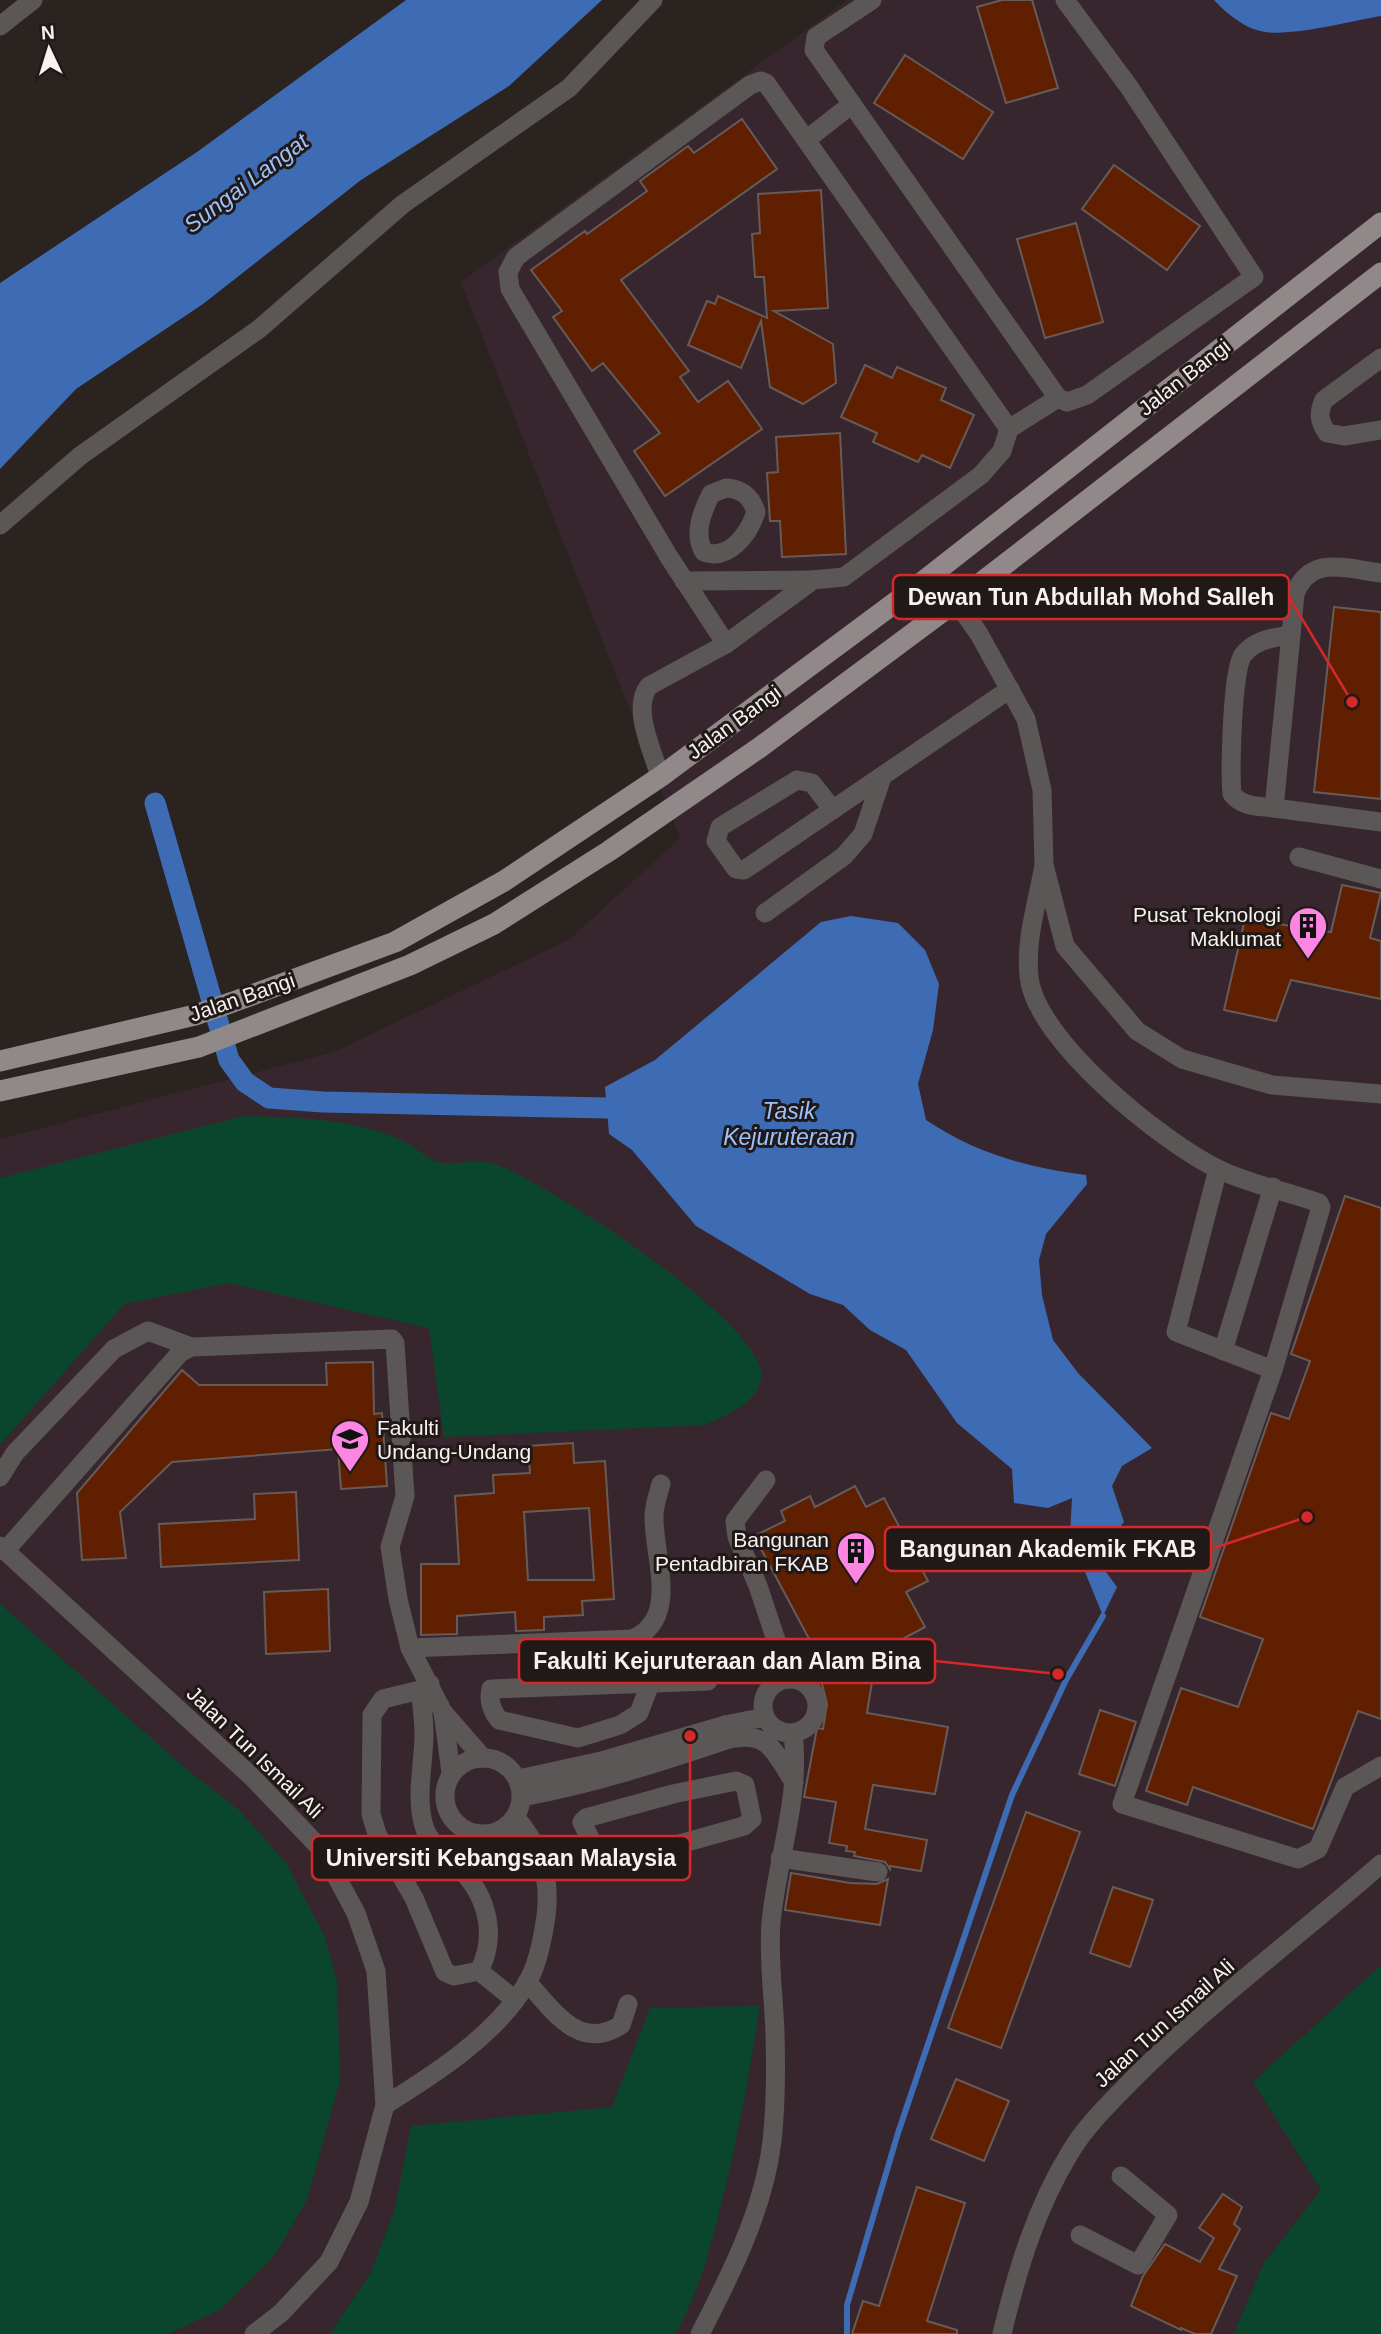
<svg xmlns="http://www.w3.org/2000/svg" width="1381" height="2334" font-family="Helvetica,sans-serif">
<rect width="100%" height="100%" fill="#2a2320"/>
<path fill="#38262e" d="M847,0H1381V2334H0V1139L334,1052L570,939L680,838L461,282Z"/>
<g fill="#0a462d">
<path d="M244,1116C296,1118 352,1118 401,1140C414,1145 424,1157 437,1162C450,1166 477,1158 495,1164C543,1181 773,1327 761,1380C755,1405 725,1415 705,1425L444,1437L429,1328L229,1283L124,1304L0,1445V1178Z"/>
<path d="M0,1604L185,1768L240,1811L286,1863L325,1937L337,1981L340,2080L307,2200L274,2256L220,2310L167,2334H0Z"/>
<path d="M1381,1965V2334H1234L1264,2263L1321,2190L1253,2082Z"/>
<path d="M760,2006C749,2076 737,2144 719,2213C709,2254 697,2297 675,2334H330L370,2274L394,2212L411,2126L612,2107L650,2008Z"/>
</g>
<g fill="#3d6cb5">
<path d="M406,0H602L509,86L361,180L203,304L76,389L0,469V283L197,152Z"/>
<path d="M1214,0H1381V16C1351,21 1287,38 1260,31C1243,27 1225,12 1214,0Z"/>
<path d="M851,916L898,923L925,950L939,984L933,1030L918,1084L926,1120C975,1153 1028,1168 1086,1175L1087,1184L1046,1234L1039,1260L1042,1295L1053,1340L1078,1373L1152,1448L1122,1466L1112,1486L1124,1522L1114,1534L1093,1537L1092,1553L1117,1587L1103,1616L1070,1535L1072,1498L1048,1508L1014,1503L1012,1469L957,1423L906,1350L870,1330L843,1305L810,1294L696,1226L632,1150L609,1134L605,1087L655,1060L821,922Z"/>
</g>
<g fill="none" stroke-linecap="round" stroke-linejoin="round">
<path stroke="#3d6cb5" stroke-width="6" d="M847,2334V2305L898,2133L1012,1795L1066,1680L1103,1616"/>
<path stroke="#3d6cb5" stroke-width="21" d="M155,803L229,1060L245,1082L269,1098L323,1102L607,1108"/>
</g>
<g fill="#5f1f00" stroke="#655c59" stroke-width="2" fill-rule="evenodd">
<path d="M1002,0H1032L1058,88L1006,103L977,7Z"/>
<path d="M905,55L993,112L963,159L874,103Z"/>
<path d="M742,119L777,169L621,280L689,371L680,377L698,402L728,381L762,429L665,496L634,451L660,433L603,363L592,371L553,317L562,311L531,270L585,231L587,234L647,191L640,181L688,146L694,153Z"/>
<path d="M1114,165L1200,226L1167,270L1082,209Z"/>
<path d="M821,190L828,308L774,311L833,344L836,383L803,404L770,387L761,321L741,368L688,345L707,301L715,304L718,296L767,318L764,277H755L752,234L760,233L758,194Z"/>
<path d="M1076,223L1103,322L1045,338L1017,239Z"/>
<path d="M865,365L892,378L897,367L946,388L941,400L974,415L950,468L922,455L918,462L873,442L877,433L841,417Z"/>
<path d="M840,433L846,554L782,557L780,521H770L767,473L778,472L776,437Z"/>
<path d="M1334,607L1381,612V799L1314,792Z"/>
<path d="M1342,885L1381,893L1370,938L1381,941V999L1291,980L1276,1021L1224,1010L1245,919L1331,932Z"/>
<path d="M1345,1196L1381,1208V1719L1358,1711L1313,1829L1193,1787L1187,1805L1146,1791L1181,1688L1238,1707L1263,1639L1200,1617L1271,1413L1289,1419L1310,1361L1291,1354Z"/>
<path d="M373,1362L374,1414L382,1413L387,1486L341,1489L338,1449L172,1462L120,1512L126,1558L82,1560L77,1493L182,1370L199,1385H327L326,1363Z"/>
<path d="M573,1443L574,1463L605,1461L614,1599L582,1601L583,1615L544,1617V1630L516,1631L515,1612L457,1616V1634L421,1635V1564H459L455,1496L494,1493L493,1475L530,1473L528,1446ZM589,1508L594,1580H528L524,1512Z"/>
<path d="M855,1486L866,1507L884,1498L928,1581L906,1592L925,1627L830,1678L754,1536L785,1521L781,1511L810,1496L815,1507Z"/>
<path d="M296,1492L299,1560L161,1567L159,1524L255,1519L254,1494Z"/>
<path d="M328,1589L330,1651L266,1654L264,1592Z"/>
<path d="M836,1676L872,1682L867,1713L948,1727L935,1794L873,1785L865,1829L927,1840L921,1871L890,1866V1869L885,1862L854,1856L855,1852L846,1851L847,1846L829,1843L836,1802L804,1797L817,1728L823,1729L827,1704L822,1684Z"/>
<path d="M1100,1710L1136,1722L1115,1786L1079,1774Z"/>
<path d="M1026,1812L1080,1832L1001,2048L948,2028Z"/>
<path d="M791,1873L850,1883L877,1884L888,1879L880,1925L785,1910Z"/>
<path d="M1113,1887L1153,1900L1130,1967L1090,1953Z"/>
<path d="M956,2079L1009,2101L984,2161L931,2139Z"/>
<path d="M917,2187L965,2203L927,2321L957,2330V2334H852L863,2301L879,2306Z"/>
<path d="M1223,2194L1242,2207L1234,2224L1240,2229L1219,2269L1237,2276L1211,2334H1195L1181,2328V2330L1131,2306L1143,2276L1165,2244L1200,2262L1214,2238L1199,2228Z"/>
</g>
<g fill="none" stroke-linecap="round" stroke-linejoin="round">
<g stroke="#5b5757" stroke-width="19">
<path d="M872,0L816,37L814,50L1058,398L1067,402L1087,395L1254,277L1129,87L1065,0"/>
<path d="M0,26L33,0"/>
<path d="M806,140L852,104"/>
<path d="M1381,358L1324,400C1318,413 1319,421 1327,433L1344,436L1381,430"/>
<path d="M726,488C742,489 751,496 756,512C749,534 729,561 704,552C693,534 702,512 711,494Z"/>
<path d="M0,525L80,456L259,329L403,204L569,88L653,0"/>
<path d="M936,572L979,634L1026,719L1042,790L1044,865L1065,946L1137,1031L1182,1059L1272,1085L1381,1094"/>
<path d="M1381,573C1347,569 1310,554 1295,594L1274,808L1381,822"/>
<path d="M684,581L813,580"/>
<path d="M726,644L669,557L510,289L508,272L516,257L750,85L761,81L766,83L1009,429"/>
<path d="M660,777C653,751 631,708 649,686L726,644L813,580L844,577L981,475L1002,451L1009,429L1058,398"/>
<path d="M1274,808C1259,806 1242,807 1232,794C1230,772 1232,668 1243,655C1255,639 1273,638 1291,635"/>
<path d="M833,810L812,783L797,780L720,827L716,841L736,869L744,870L1010,689"/>
<path d="M1299,857L1381,879"/>
<path d="M1044,865C1038,901 1025,939 1029,976C1034,1039 1162,1142 1218,1169C1248,1184 1286,1191 1319,1203L1321,1207L1273,1370L1122,1804L1298,1859L1318,1849L1345,1787L1381,1766"/>
<path d="M765,913L844,856L863,834L882,777"/>
<path d="M1218,1169L1176,1332L1273,1370"/>
<path d="M1223,1351L1273,1187"/>
<path d="M0,1477L15,1453L114,1349L148,1331L191,1347L392,1339L395,1343L405,1496L390,1547L398,1599L410,1648L443,1712L483,1758"/>
<path d="M766,1480L735,1521L737,1537L758,1586L789,1679"/>
<path d="M0,1546L252,1777L322,1850L356,1913L376,1971L385,2105L359,2202L329,2262L281,2313L254,2334"/>
<path d="M5,1551L180,1353L191,1347"/>
<path d="M410,1648L632,1639C681,1619 653,1556 654,1516C654,1506 658,1494 661,1484"/>
<circle cx="790" cy="1706" r="27"/>
<path d="M650,1684L639,1713L620,1725L578,1738L499,1720C492,1711 488,1701 491,1689L708,1681"/>
<path d="M420,1690C422,1705 424,1719 424,1734C424,1763 415,1797 424,1826C429,1845 450,1857 462,1871C488,1898 497,1937 479,1971L454,1976L445,1972L414,1898L377,1834L371,1814L372,1715L383,1699L420,1690L430,1684"/>
<path d="M443,1712L451,1773"/>
<path d="M729,1739C770,1731 773,1751 794,1782"/>
<circle cx="483" cy="1796" r="38"/>
<path d="M519,1779L601,1761L725,1725L765,1717"/>
<path d="M736,1781L745,1785L752,1819L744,1826L608,1864L601,1861L582,1822L586,1818L673,1794Z"/>
<path d="M522,1797C595,1783 658,1763 729,1739L725,1725"/>
<path d="M501,1831L515,1845L542,1854"/>
<path d="M780,1858L878,1872"/>
<path d="M479,1971L514,1999"/>
<path d="M527,1982C554,2011 579,2052 621,2025L628,2004"/>
<path d="M385,2105C435,2074 496,2035 527,1983C538,1965 543,1937 546,1916C551,1878 541,1846 516,1818"/>
<path d="M1080,2235L1138,2265L1168,2215L1121,2176"/>
<path d="M700,2334C731,2274 764,2209 772,2141C776,2106 776,2069 775,2034C774,1997 768,1960 771,1922C777,1860 801,1796 793,1733"/>
<path d="M1002,2334C1017,2271 1036,2207 1071,2151C1087,2124 1111,2102 1133,2079C1210,2002 1299,1936 1381,1864"/>
</g>
<g stroke="#918889" stroke-width="21">
<path d="M0,1061L195,1015L233,1002L395,942L504,881L660,777L916,587L1381,223"/>
<path d="M0,1091L199,1047L410,965L494,924L609,851L759,748L986,579L1381,273"/>
</g>
</g>
<defs>
<g id="building-pin" transform="scale(2.0125)"><path d="M0 17L-7.5 6A9.5 9.5 0 1 1 7.5 6Z" fill="#fd86e2" stroke="#201917"/><path d="M-4-6H4V6H1V3H-1V6H-4ZM-2.5-4.3h1.7v1.8h-1.7ZM.8-4.3h1.7v1.8H.8ZM-2.5-1h1.7V.8h-1.7ZM.8-1h1.7V.8H.8Z" fill="#111"/></g>
<g id="university-pin" transform="scale(2.0125)"><path d="M0 17L-7.5 6A9.5 9.5 0 1 1 7.5 6Z" fill="#fd86e2" stroke="#201917"/><path d="M0-5L7-2L0 1L-7-2ZM-4 1L0 2.5L4 1V4Q0 6-4 4Z" fill="#111"/></g>
</defs>
<g fill-rule="evenodd">
<use href="#building-pin" x="1308" y="926"/>
<use href="#university-pin" x="350" y="1439"/>
<use href="#building-pin" x="856" y="1551"/>
</g>
<g text-anchor="middle" dominant-baseline="central" stroke-width="6" stroke-linejoin="round" paint-order="stroke">
<g font-size="21" fill="#f7f2f0" stroke="#201917">
<text transform="translate(1184 377) rotate(-38)">Jalan Bangi</text>
<text transform="translate(734 722) rotate(-36)">Jalan Bangi</text>
<text transform="translate(242 997) rotate(-19)">Jalan Bangi</text>
<text transform="translate(255 1752) rotate(44)">Jalan Tun Ismail Ali</text>
<text transform="translate(1164 2023) rotate(-42)">Jalan Tun Ismail Ali</text>
</g>
<g font-size="21" fill="#f7f2f0" stroke="#201917" text-anchor="end">
<text x="1281" y="914">Pusat Teknologi<tspan x="1281" dy="24">Maklumat</tspan></text>
<text x="377" y="1427" text-anchor="start">Fakulti<tspan x="377" dy="24">Undang-Undang</tspan></text>
<text x="829" y="1539">Bangunan<tspan x="829" dy="24">Pentadbiran FKAB</tspan></text>
</g>
<g font-size="23" font-style="italic" fill="#9cc2fd" stroke="#201917">
<text transform="translate(246 183) rotate(-37)">Sungai Langat</text>
<text x="789" y="1111">Tasik<tspan x="789" dy="26">Kejuruteraan</tspan></text>
</g>
</g>
<path fill="none" stroke="#d62828" stroke-width="2.5" d="M1352 702L1289 597M1307 1517L1211 1549M1058 1674L935 1661M690 1736L690 1858"/>
<g fill="#d62828" stroke="#201917" stroke-width="2.5">
<circle cx="1352" cy="702" r="7"/>
<circle cx="1307" cy="1517" r="7"/>
<circle cx="1058" cy="1674" r="7"/>
<circle cx="690" cy="1736" r="7"/>
</g>
<g fill="#201917" stroke="#d62828" stroke-width="2.5">
<rect x="893" y="575" width="396" height="44" rx="7"/>
<rect x="885" y="1527" width="326" height="44" rx="7"/>
<rect x="519" y="1639" width="416" height="44" rx="7"/>
<rect x="312" y="1836" width="378" height="44" rx="7"/>
</g>
<g font-size="23" text-anchor="middle" font-weight="bold" fill="#f7f2f0">
<text x="1091" y="605">Dewan Tun Abdullah Mohd Salleh</text>
<text x="1048" y="1557">Bangunan Akademik FKAB</text>
<text x="727" y="1669">Fakulti Kejuruteraan dan Alam Bina</text>
<text x="501" y="1866">Universiti Kebangsaan Malaysia</text>
</g>
<g transform="translate(49 49) rotate(356)" stroke="#201917" stroke-width="5" paint-order="stroke">
<path d="M0-5L12 26L0 18L-12 26Z" fill="#f7f2f0"/>
<text y="-10" font-size="19" font-weight="bold" text-anchor="middle" fill="#f7f2f0">N</text>
</g>
</svg>
